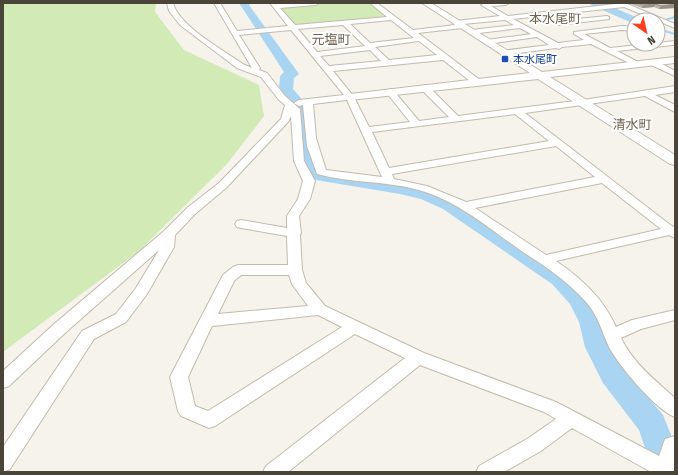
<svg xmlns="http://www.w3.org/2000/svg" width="678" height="475" font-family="'Fira Sans Condensed','Noto Sans JP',sans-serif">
<rect width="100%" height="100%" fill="#f6f3ec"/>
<g fill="#d2eab5">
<path d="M3,3H156L155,12L184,50L259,85L264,116L227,164L138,252L3,352Z"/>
<path d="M325,3H370L387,16L296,26L280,7Z"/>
</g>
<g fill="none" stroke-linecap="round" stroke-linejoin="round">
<g stroke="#a9d4f2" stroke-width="2">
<path d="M665,20L675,17"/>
<path d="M658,29L675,34"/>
</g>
<g fill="#a9d4f2" fill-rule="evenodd">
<path d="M239,3H250L249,5L299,74L294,78L293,89L306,104L309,136L315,156L323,171L400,182L435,191L457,201L568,274L588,294L592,300L603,322L611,347L623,367L663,415L675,445V472H653L639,430L603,383L585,347L579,322L570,304L552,284L443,209L421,199L400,194L310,179L297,156L293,136L292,105L279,90L280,76L284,72Z"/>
<path d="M590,3H603L638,18L639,20H634V23L630,22L591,5Z"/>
</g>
<g stroke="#c2bbae" stroke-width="2">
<g id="minor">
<path d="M167,3H173C179,26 223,50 243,64L252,68L214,3H220L237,31L288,26L270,3H319L316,5L280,8L295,25L387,17L370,3H377L413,30L455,25L453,23L456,21L500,16L481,5L486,3H509L506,5L491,6L508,16L625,3L675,24V28L624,7L513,19L558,43L584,40L574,34V32L622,26L634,27V31L622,30L584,34L610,48L675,41V45H673L617,51L638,62L639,64L635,66L591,44L562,47L559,49L556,48L504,55H501V51L549,45L537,37L487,44L483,42L487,40L531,34L520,28L471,34L468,32L471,30L514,25L505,20L463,24L465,26L462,28L418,33L480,80L481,82L480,84H474L443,60L333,71L354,97L369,127L410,122L386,92L390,89L393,90L419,121L449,117L422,90L421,88L425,85L428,86L458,116L583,100L675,86V92L655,95L675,105V112L645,96L525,113L673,227L675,226V238L669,235L556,261C582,279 603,298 616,327L632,320L675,310V320L641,329L621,338C633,363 655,380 675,398V417C656,410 619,366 609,347C602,332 598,315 586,302C573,287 556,274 540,263C500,239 465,203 419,190C386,181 350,183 317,174L307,146L303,105L299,106L294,103L299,100L344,95L291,30L239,35L260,68L259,70L267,73L285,96L300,109L304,161L315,181L310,199L299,216L301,233L300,235L302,270L306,283L325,306L424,353L556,402L659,456L665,439L675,436V472H651L572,428L541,451L504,472H476L479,466L527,439L556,419L544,412L420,365L288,472H263L266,466L405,358L355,334L215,426L209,428L181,416L178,411L170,377L223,275L233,267L238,265H288L287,236L241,228L237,227L235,224L237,221L241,220L287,228V216L298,199L303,181L294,161L291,116L288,122L227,187L195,214L175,235L174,247L147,294L126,322L94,339L10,469L3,472V447L82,331L116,314L136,288L159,250L65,333L9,386L3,388V371L53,325L164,231L187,208L219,183L281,119L285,105L279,100L261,77L237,68L180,25L169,11ZM391,20L414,38L370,43L350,24ZM343,25L365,46L317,52L298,29ZM419,41L437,55L389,60L375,47ZM370,50L381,61L329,66L320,56ZM347,100L382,177L326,170L316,138L313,104ZM515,114L549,141L389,168L372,132ZM556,146L595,177L466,202L427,186L394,179L392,174ZM602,183L661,229L546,255L475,208ZM241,275H289L292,284L308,306L218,314L234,281ZM318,315L342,327L208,411L195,406L188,377L212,326Z"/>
<path d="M607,16L609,17V19L558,25L555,23L558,21Z"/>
<path d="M649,60H655L675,71V76L649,64Z"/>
</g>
</g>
<g stroke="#c2bbae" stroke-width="2">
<path id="tertiary" d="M422,3H431L542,72L675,57V63L550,77L675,155V165L670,164L538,79L350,100L346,99L345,97L346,95L350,94L530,73Z"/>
</g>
<use href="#minor" fill="#fff" fill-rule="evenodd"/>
<use href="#tertiary" fill="#fff" fill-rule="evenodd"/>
</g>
<path fill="#bab2a6" d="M628,3H675V8L659,9L654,7L642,8Z"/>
<g fill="#979187">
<path d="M655,4L654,7L642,8L643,5Z"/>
<path d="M675,4V8L659,9L661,6Z"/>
</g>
<path fill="#d8cfc1" stroke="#979187" d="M638,3H675V4L661,6L655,4L643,5Z"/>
<rect fill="#1a4fb4" stroke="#fff" stroke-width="1.5" x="501" y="55" width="8" height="8" rx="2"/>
<g text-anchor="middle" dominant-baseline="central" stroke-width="4" stroke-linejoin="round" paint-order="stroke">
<g font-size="11" fill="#164399" stroke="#fff" text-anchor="start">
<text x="513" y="59">本水尾町</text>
</g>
<g font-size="13" fill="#6e6250" stroke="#fff">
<text x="555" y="18">本水尾町</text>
<text x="331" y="39">元塩町</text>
<text x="632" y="124">清水町</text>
</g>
</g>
<rect width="678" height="475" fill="none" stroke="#4b4439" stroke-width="8"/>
<g transform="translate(646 32) rotate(146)"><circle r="19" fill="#ffffff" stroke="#b7b4b0"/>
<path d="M0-3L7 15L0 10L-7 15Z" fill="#fc3f1d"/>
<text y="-6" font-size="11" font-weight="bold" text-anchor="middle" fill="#4b4439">N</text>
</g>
</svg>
